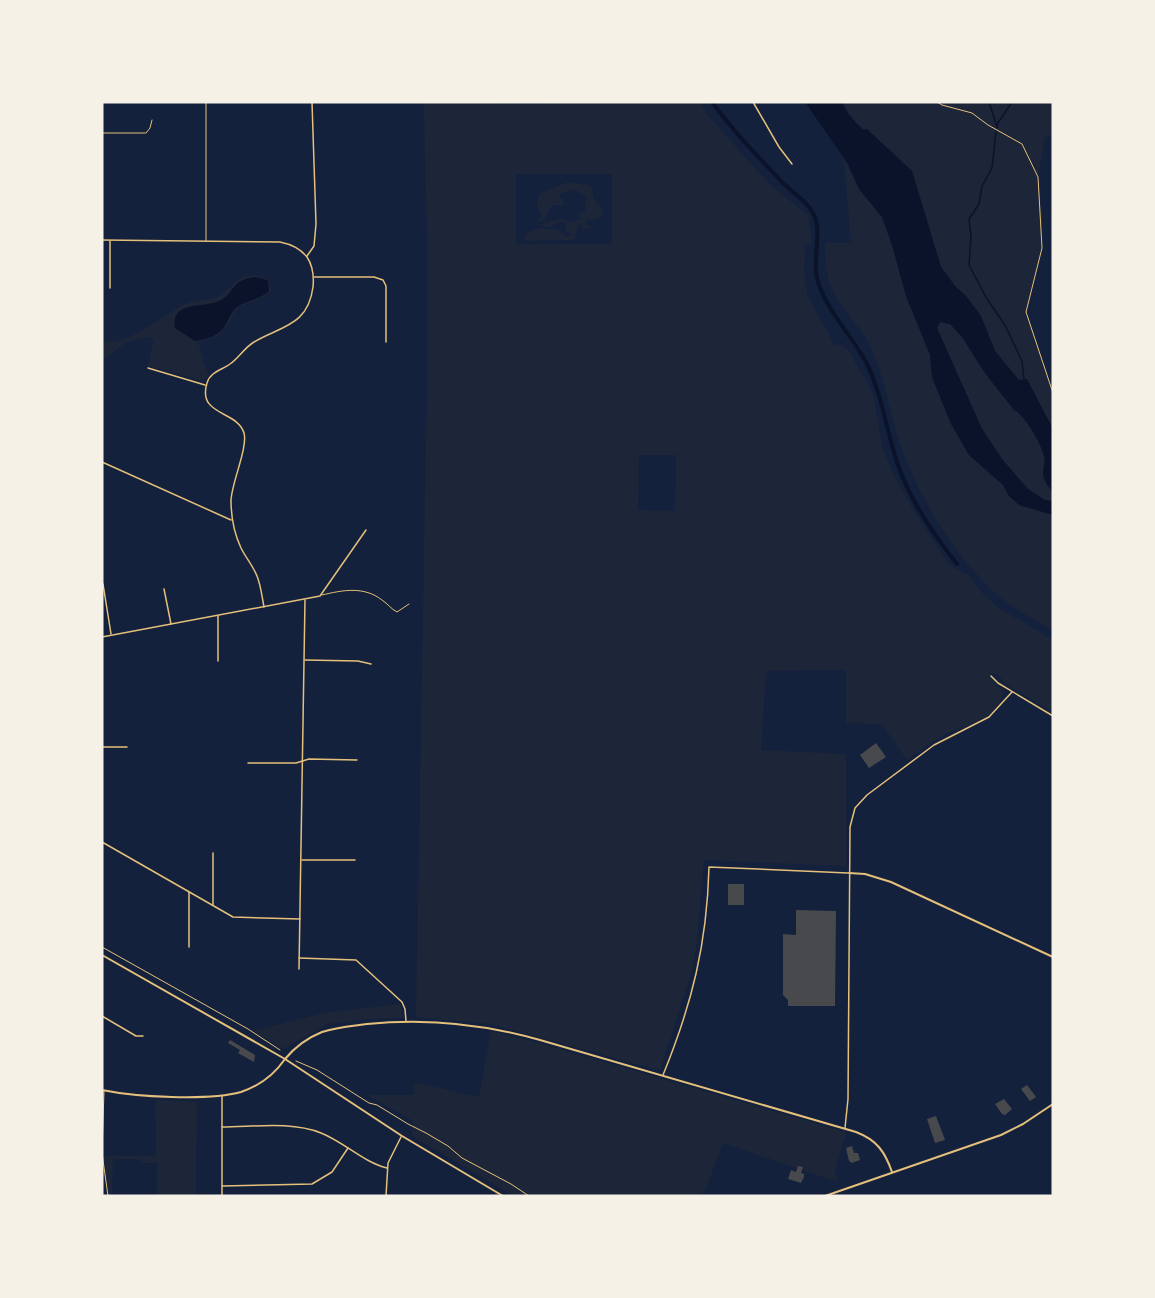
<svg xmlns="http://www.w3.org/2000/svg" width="1155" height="1298" font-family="'Public Sans',sans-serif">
<rect width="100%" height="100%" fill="#14213d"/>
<g fill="#1d2539" fill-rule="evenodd">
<path d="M424,102H497V104L701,102L706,113L770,185L808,215L812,244H805C805,260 803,277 807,293C813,312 828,326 833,345L840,344L848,350L870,387L875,403L882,447L895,478L915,513L949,565L970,576L984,595L999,608L1053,640V712L1005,684L998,674L991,673L989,676L1003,691C1001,719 966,724 946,734C932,741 920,751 907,760L882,724L846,723V670L766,671L761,750L846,754V864L845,866L704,860L697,942L692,971L661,1068L658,1070L491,1024L416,1017L427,383V244ZM516,174H612V244H516ZM639,455H676L675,511L638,510Z"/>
<path d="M842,102H1053V133L1045,138L1038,177L1043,218L1040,259L1027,312L1053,395V429L1043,411L995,351L981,316L966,296L955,286L941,267L912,171L891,151L855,122Z"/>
<path d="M844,159L859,189L882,217L892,245L906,296L930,356L932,377L951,424L969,455L1003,485L1009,496L1034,509L1053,515V630C1032,619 1009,606 992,590C952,551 921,501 902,449C889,414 885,373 867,340C863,333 856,325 851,318C830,290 825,280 825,243H851Z"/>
<path d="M568,182L588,185C594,190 592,192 594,198C597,207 602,205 603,216L596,220L586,219L585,225H590L591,231L590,229L585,228L582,232L583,223H579L574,240L524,241C528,225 546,229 560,230L566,237L573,234L565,232L566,223L562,221L550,227L539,225L534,226L561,219L572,222L581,219L578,213H583L585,211L586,195L579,194L576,189L572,191L570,188L568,192L559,194L564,205H552L545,219L533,223L542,217L537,206L539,194Z"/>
<path d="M254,275L269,279L271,290C263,301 247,301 237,309C234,312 231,318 229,322C222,335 212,339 198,342L208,375L203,381L148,366L154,340L149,337L125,343L102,361V341C129,346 164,314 187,303C196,299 206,301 215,298C233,291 231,277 254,275Z"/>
<path d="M939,322L950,324L962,337L985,373L1014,410C1024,414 1040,442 1043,452C1049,470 1035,472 1053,492V501H1045L1027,489L1002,459L982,429L937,328Z"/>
<path d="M400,1004L404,1018L369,1019L328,1024L283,1049L253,1031L324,1013Z"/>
<path d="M491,1031L535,1042L846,1132L835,1170L838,1182L723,1143L707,1186L701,1196H514L412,1136L413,1121L367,1095H414V1082L479,1097Z"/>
<path d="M155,1100L197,1102L196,1196H157V1163H141L140,1159H113L112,1196H107L104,1156H156Z"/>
</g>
<g fill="#0b132b">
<path d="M805,102H842L848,114L863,130L867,129L912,171L941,267L955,286L966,296L981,316L995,351L1019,380L1027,379L1053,429V492C1034,470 1049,471 1043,453C1040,442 1024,414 1014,410L985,373L962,337L950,324L940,322L937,328L982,429L1002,459L1028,489L1045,500L1053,501V515L1019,505L1009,496L1003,485L969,455L951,424L932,377L930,355L906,296L892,245L882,217L859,189L848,164Z"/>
<path d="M255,277L268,280L269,291C261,299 249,300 239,306C232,310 231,315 227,322C221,335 209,339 195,341L175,328C170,299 207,309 221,300C237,290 231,280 255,277Z"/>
</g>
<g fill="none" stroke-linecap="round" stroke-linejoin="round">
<g stroke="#0b132b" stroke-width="1.5">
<path d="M989,102L997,127"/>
<path d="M997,128L998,123L1012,102"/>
<path d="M996,131L992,168L982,186L979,204L969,219L971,236L969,265L987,299L1005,325L1022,361L1024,379"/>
</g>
<path stroke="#0b132b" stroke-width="4" d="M712,102C733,131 759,158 784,184C794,194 806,200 813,213C824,234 810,262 819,285C829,313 852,336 866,362C882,394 886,429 897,462C909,499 933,534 957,564"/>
</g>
<g fill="#48494c">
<path d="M876,743L886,757L869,768L860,755Z"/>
<rect x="728" y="884" width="16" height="21"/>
<path d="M796,910L836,911L835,1006H788V1000L783,995V934L796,935Z"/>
<path d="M230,1040L255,1055L254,1062L238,1053L240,1050L228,1043Z"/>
<path d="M1027,1085L1036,1097L1030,1101L1021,1089Z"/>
<path d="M1004,1099L1012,1109L1005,1115L1002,1114L995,1104Z"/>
<path d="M936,1116L945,1140L935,1143L927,1119Z"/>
<path d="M852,1146L854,1153H858L860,1160L852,1163L849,1161L846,1148Z"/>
<path d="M798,1166L803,1167L801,1173L804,1174V1177L801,1183L788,1179L791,1170L796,1172Z"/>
</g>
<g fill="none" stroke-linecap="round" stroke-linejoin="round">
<g stroke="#e5c07b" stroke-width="1">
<path d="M937,102L942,105L972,113L988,125L1022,144L1038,177L1042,248L1026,312L1053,393"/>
<path d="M102,947L248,1029L280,1050"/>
<path d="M296,1061L317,1070L369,1103L377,1105L408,1124L426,1133L448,1146L462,1158L511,1184L529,1196"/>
</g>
<g stroke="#e5c07b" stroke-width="1">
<path d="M102,133H146L150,128L152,120"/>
<path d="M206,241V102"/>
<path d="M322,595C343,590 364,586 382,600C388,604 391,609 397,612L409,604"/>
<path d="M104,1091L102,1153L108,1196"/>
</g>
<g stroke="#e5c07b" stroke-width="1.5">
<path d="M753,102L779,147L792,164"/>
<path d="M102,240L280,242C290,244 300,248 307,257C313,266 314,277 313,287C308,326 281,326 254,342C244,348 239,358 230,364C222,370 210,372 207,383C197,416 237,410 244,433C248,447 232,482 231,500C231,516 234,533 241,548C246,558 253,566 257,576C261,586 262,597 264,607"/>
<path d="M307,256L314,246L316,224L312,102"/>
<path d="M314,277H374L383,280L386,286V342"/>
<path d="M110,288V241"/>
<path d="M148,368L205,385"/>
<path d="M102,462L231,520"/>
<path d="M103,584L111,634"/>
<path d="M164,589L171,624"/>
<path d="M102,637L320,596L366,530"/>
<path d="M305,660L358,661L371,664"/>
<path d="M218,661V616"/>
<path d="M991,676L998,683L1053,716"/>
<path d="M102,747H127"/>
<path d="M248,763H296L309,759L357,760"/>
<path d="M102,842L233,917L300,919"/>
<path d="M302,860H355"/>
<path d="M189,892V947"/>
<path d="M213,905V853"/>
<path d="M299,958L356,960L402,1002L405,1009L406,1021"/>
<path d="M299,969L305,600"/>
<path d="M102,1016L136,1036H143"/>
<path d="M663,1075C692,1004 707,944 709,867L848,873"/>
<path d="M222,1127C253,1127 291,1121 321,1133C344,1142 363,1162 387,1168"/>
<path d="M845,1128L848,1099L850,827L855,808L867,795L934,745L989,717L1012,692"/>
<path d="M222,1186L312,1184L332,1172L348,1148"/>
<path d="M222,1196V1096"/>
<path d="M386,1196L388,1163L401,1137"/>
</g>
<g stroke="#e5c07b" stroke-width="2">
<path d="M849,873L865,874L891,882L1053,957"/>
<path d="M285,1059C295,1047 307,1038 322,1032C336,1027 352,1026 367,1024C425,1018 484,1024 540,1040L856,1132C877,1140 885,1152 892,1172"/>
</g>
<path stroke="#e5c07b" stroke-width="2" d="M102,1090C136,1097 208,1101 241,1092C259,1086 274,1075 285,1059"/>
<g stroke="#e5c07b" stroke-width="2">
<path d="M102,955L285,1059L402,1136L503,1196"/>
<path d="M825,1196L1001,1135L1023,1124L1053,1104"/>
</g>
</g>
<rect width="1155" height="1298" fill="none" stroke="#f6f1e7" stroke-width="207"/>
</svg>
